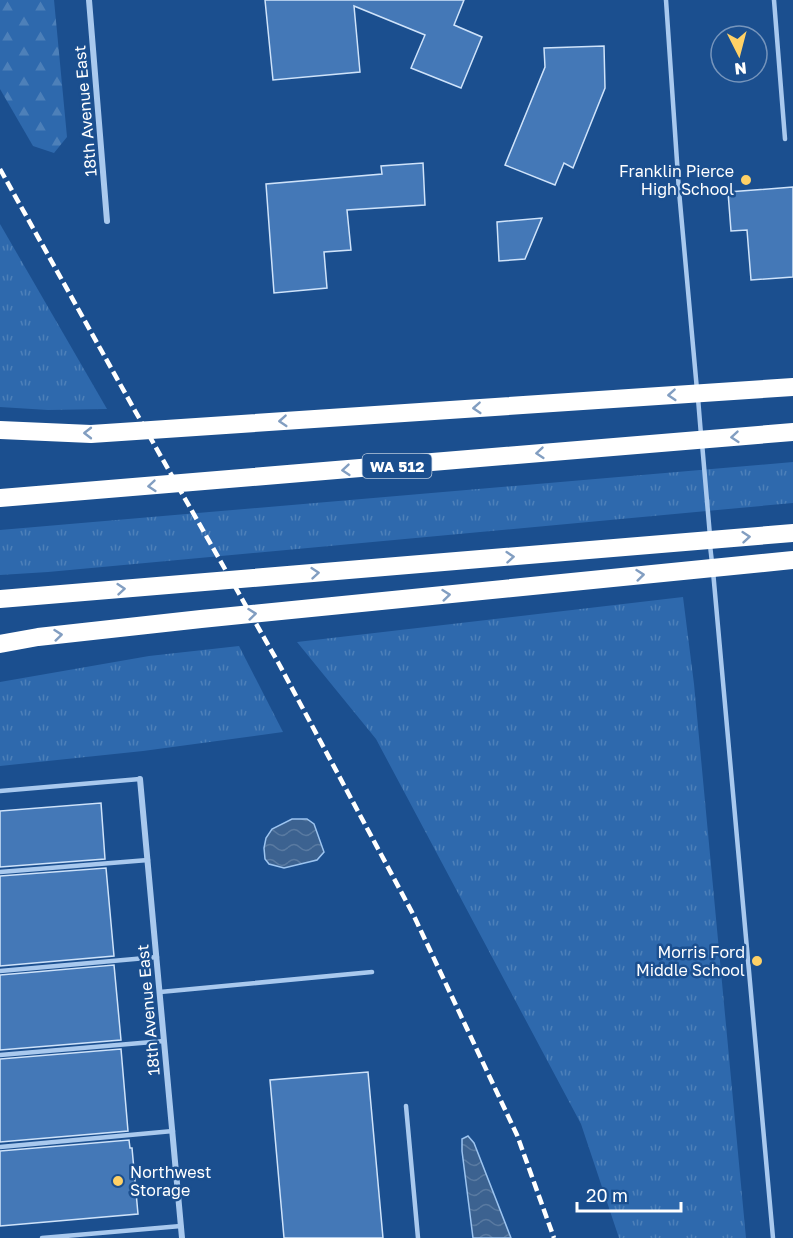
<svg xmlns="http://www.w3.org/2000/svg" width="793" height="1238" font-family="'Golos Text',sans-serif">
<defs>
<pattern id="grass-tufts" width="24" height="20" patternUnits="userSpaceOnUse" patternTransform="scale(1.5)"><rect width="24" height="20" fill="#2e69ad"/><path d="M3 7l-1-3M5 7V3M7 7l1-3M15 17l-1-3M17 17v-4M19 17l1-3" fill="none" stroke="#4d80b9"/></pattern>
<pattern id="forest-firs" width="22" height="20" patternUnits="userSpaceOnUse" patternTransform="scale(1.5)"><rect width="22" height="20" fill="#2e69ad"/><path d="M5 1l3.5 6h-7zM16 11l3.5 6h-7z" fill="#4d80b9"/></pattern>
<pattern id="water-waves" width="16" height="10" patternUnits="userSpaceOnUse" patternTransform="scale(1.5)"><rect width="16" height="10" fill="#3c6290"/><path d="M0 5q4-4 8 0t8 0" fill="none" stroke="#597aa1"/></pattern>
</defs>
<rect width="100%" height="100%" fill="#1b4f8f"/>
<g fill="url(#grass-tufts)">
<path d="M0,224L107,409L48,410L0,407Z"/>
<path d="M793,462V503L48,572L0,575V530Z"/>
<path d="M683,597L694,684L746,1238H619L581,1124L376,739L297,642Z"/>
<path d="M239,646L283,732L143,751L0,766V682L149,656Z"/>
</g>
<path fill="url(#forest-firs)" d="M0,0H54L67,137L54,153L33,146L0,89Z"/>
<g fill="url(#water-waves)" stroke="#9cc4f0" stroke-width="1.5">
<path d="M292,819H307L314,824L324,852L317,860L284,868L269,864L265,859L264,848L266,838L272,829Z"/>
<path d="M468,1136L474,1143L511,1238H473L462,1151V1139Z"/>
</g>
<g fill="#4478b7" stroke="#cfe3fa" stroke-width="1.5">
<path d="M265,0H464L454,25L482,37L461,88L411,68L425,35L354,6L360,72L273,80Z"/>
<path d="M604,46L605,88L573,168L564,163L555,185L505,165L545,67L544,48Z"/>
<path d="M423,163L425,205L347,210L351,250L324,252L327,288L274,293L266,184L382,174L381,166Z"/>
<path d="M793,187V277L751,280L747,230L731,231L728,192Z"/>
<path d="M542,218L525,259L499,261L497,222Z"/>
<path d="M101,803L105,859L0,867V811Z"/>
<path d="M106,868L114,956L0,966V876Z"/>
<path d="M114,965L121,1040L0,1050V975Z"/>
<path d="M121,1049L128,1131L0,1142V1059Z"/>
<path d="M368,1072L383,1238H284L270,1080Z"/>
<path d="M129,1140L130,1148H132L138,1214L0,1226V1151Z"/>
</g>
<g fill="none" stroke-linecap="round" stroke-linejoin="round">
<g stroke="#a9c9ee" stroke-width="4.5">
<path d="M666,0L679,191L697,390"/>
<path d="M774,0L785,139"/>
<path d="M698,398L701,435"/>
<path d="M702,443L710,536"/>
<path d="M710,545L712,563"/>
<path d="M713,571L773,1238"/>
<path d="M0,791L140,779"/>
<path d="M0,872L148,860"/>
<path d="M0,971L157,957"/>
<path d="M160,992L372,972"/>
<path d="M0,1055L164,1041"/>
<path d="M406,1106L418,1238"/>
<path d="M0,1147L173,1131"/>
<path d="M42,1238L181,1226"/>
</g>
<g stroke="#a9c9ee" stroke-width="6">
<path d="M89,0L107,221"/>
<path d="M140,779L182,1238"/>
</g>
<g stroke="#fff" stroke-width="18">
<path d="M0,430L91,434L793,387"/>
<path d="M0,498L793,432"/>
<path d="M0,599L793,533"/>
<path d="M0,644L38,637L201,619L793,560"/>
</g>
<path stroke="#fff" stroke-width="4.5" stroke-dasharray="10 4.5" stroke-linecap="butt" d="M0,169L134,409L279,664L413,914L517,1135L554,1238"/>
</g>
<defs><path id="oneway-chevron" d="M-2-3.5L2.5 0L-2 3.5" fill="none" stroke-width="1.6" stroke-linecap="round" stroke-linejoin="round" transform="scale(1.5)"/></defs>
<g stroke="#829ec1">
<use href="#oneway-chevron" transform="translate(672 395) rotate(176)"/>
<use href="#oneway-chevron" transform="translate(477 408) rotate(176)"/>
<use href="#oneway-chevron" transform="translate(283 421) rotate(176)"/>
<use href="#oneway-chevron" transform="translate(88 433) rotate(-180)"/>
<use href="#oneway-chevron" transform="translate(735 437) rotate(175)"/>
<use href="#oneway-chevron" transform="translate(540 453) rotate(175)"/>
<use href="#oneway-chevron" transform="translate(346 470) rotate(175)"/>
<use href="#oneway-chevron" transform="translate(152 486) rotate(175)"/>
<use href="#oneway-chevron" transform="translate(746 537) rotate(-5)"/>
<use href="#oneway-chevron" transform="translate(510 557) rotate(-5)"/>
<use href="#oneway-chevron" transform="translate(315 573) rotate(-5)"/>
<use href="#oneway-chevron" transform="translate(640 575) rotate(-6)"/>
<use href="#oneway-chevron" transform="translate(121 589) rotate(-5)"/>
<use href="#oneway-chevron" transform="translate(446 595) rotate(-6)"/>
<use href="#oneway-chevron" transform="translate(252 614) rotate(-6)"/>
<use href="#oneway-chevron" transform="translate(58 635) rotate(-6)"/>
</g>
<g fill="#ffd166" stroke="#1b4f8f" stroke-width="2">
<circle cx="746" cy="180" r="6"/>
<circle cx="757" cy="961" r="6"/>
<circle cx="118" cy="1181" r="6"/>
</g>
<g text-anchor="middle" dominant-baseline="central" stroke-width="5" stroke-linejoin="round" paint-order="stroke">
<rect fill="#1b4f8f" stroke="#bbcadd" stroke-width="1.5" x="362.5" y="454" width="69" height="24" rx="4.5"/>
<g font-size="15" font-weight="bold" fill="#fff">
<text x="397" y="466">WA 512</text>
</g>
<g font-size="16" fill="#fff" stroke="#1b4f8f">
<text transform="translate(85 111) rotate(-95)">18th Avenue East</text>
<text transform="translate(148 1010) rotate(-95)">18th Avenue East</text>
</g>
<g font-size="16" fill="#fff" stroke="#1b4f8f" text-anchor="end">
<text x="734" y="171">Franklin Pierce<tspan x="734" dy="18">High School</tspan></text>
<text x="745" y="952">Morris Ford<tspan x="745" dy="18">Middle School</tspan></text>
<text x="130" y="1172" text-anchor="start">Northwest<tspan x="130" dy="18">Storage</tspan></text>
</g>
</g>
<g transform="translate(739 54) rotate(174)"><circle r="28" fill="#1b4f8f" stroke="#7695bc" stroke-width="1.5"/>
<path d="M0-4.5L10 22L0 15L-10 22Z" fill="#ffd166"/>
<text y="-9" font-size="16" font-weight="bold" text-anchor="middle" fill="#ffffff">N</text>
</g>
<path d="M577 1202v9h104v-9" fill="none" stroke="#ffffff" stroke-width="3"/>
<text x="586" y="1202" font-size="18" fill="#ffffff" stroke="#1b4f8f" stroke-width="4.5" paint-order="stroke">20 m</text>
</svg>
